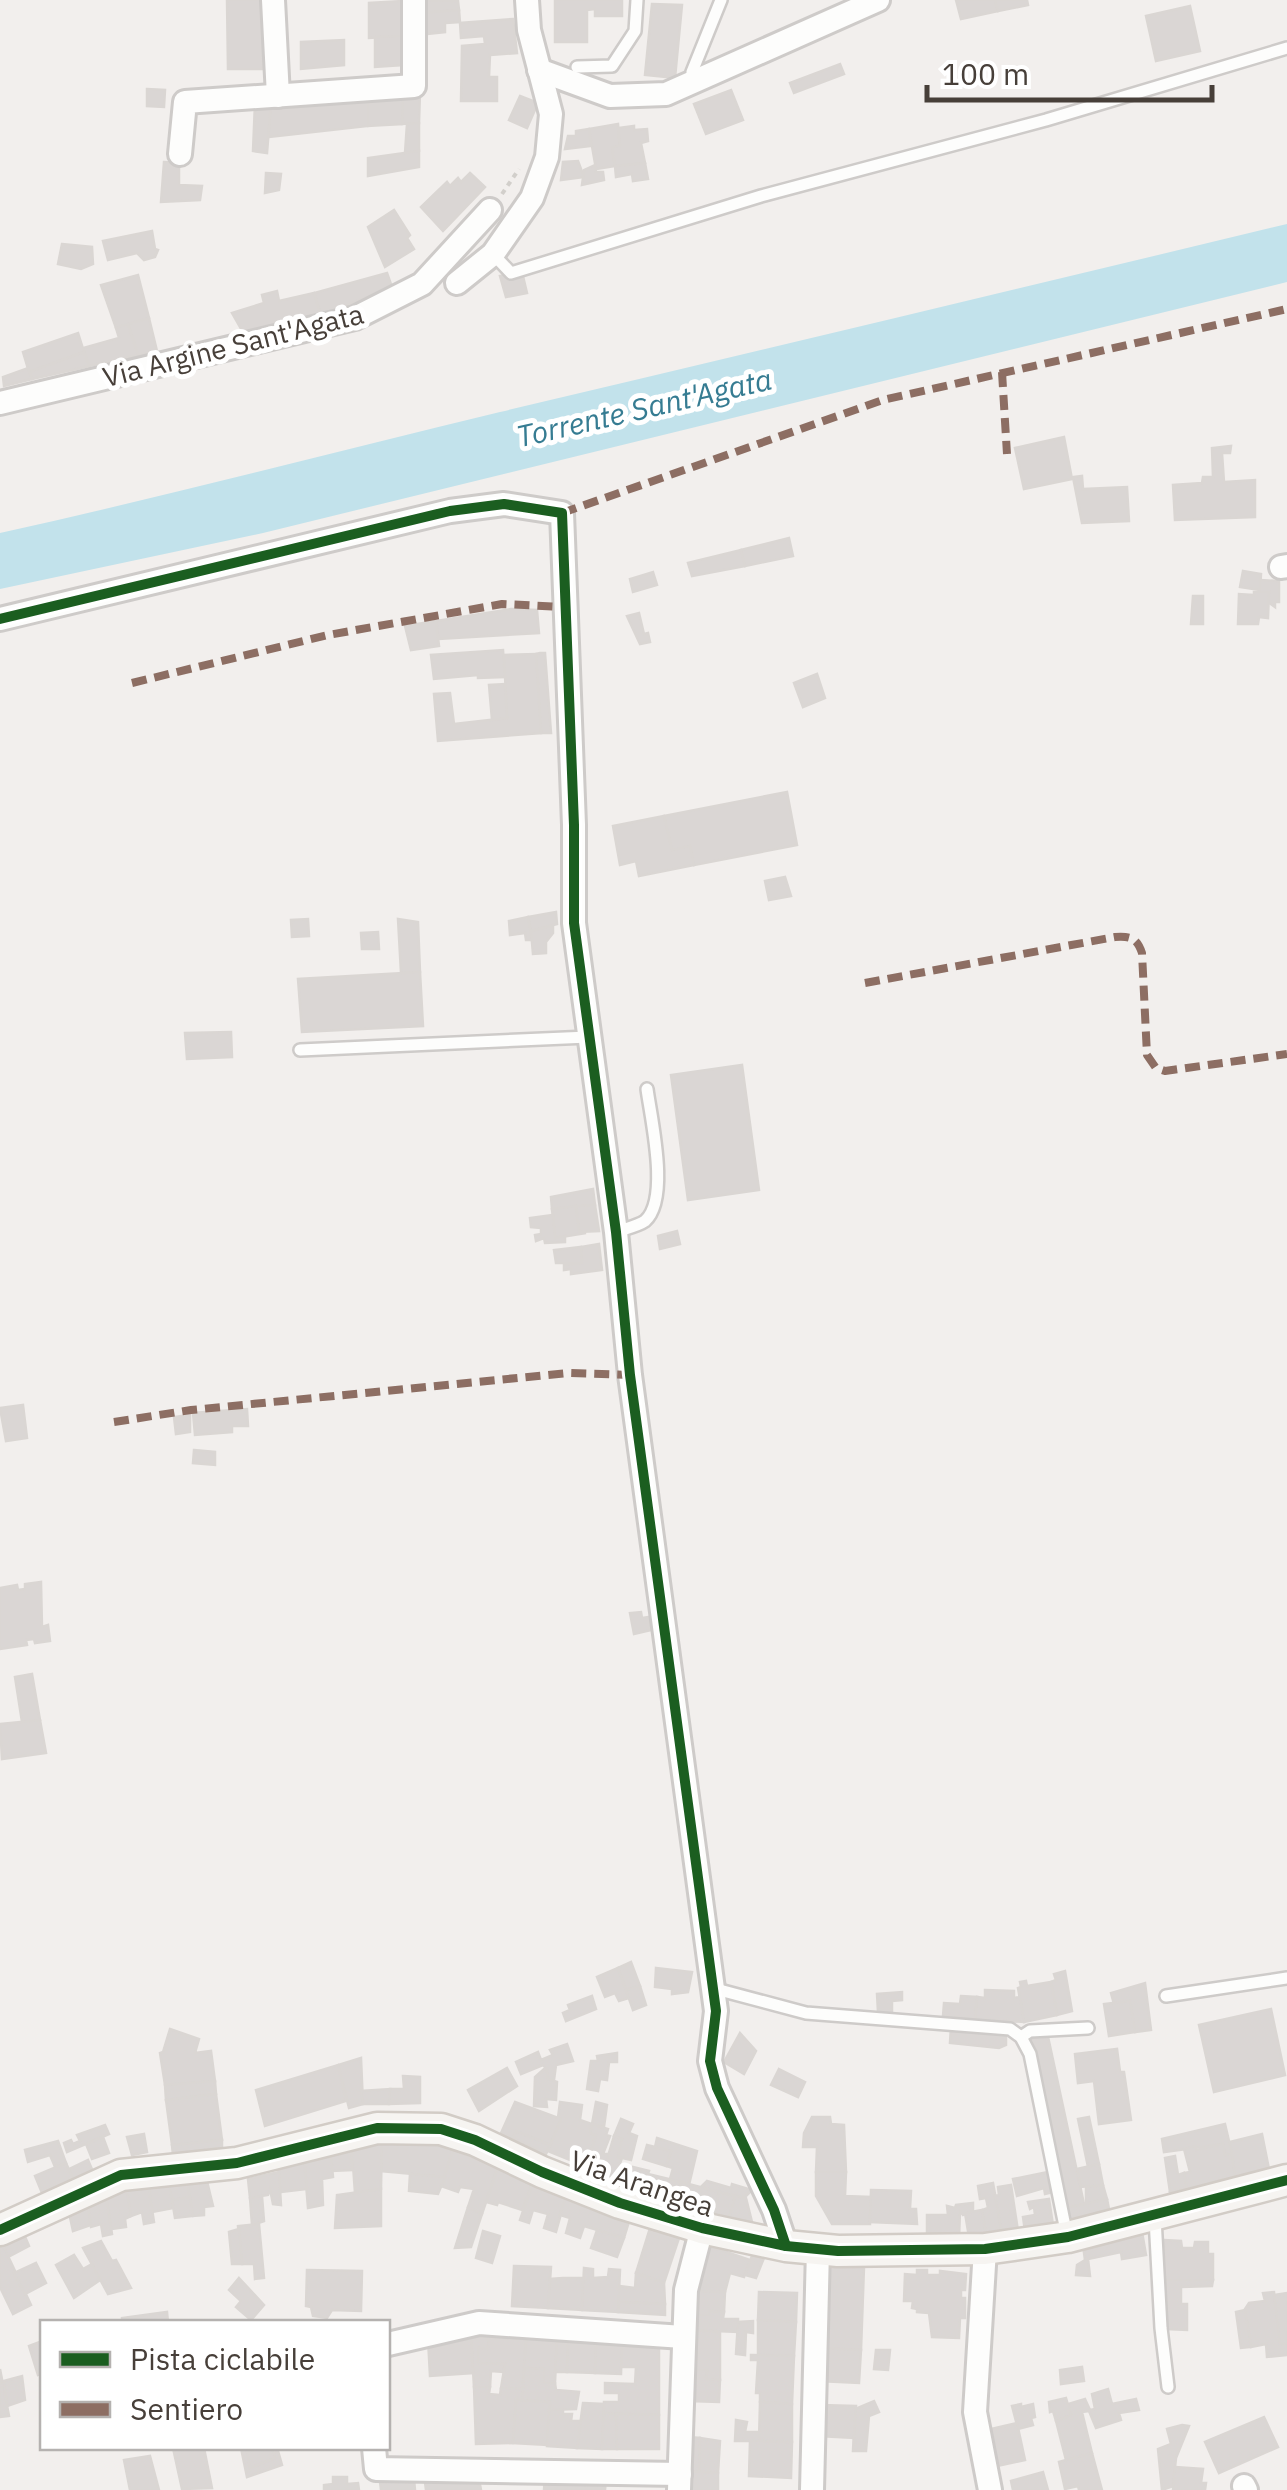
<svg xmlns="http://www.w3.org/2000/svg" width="1287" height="2490" font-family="'IBM Plex Sans',sans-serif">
<rect width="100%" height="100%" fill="#f2efed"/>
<path fill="#c2e2eb" d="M1287,224V282L263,533L0,589V533C168,496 333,452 500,412C762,350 1025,287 1287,224Z"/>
<g fill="#dad6d4" stroke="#dad6d3" stroke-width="2.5">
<path d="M227,0H262L263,69H228Z"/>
<path d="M419,0L458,1L459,10L419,13Z"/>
<path d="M555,0H622V16H595V9L587,10V42H555Z"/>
<path d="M956,0H995L998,11L961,19Z"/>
<path d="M995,0H1027L1028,5L998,11Z"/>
<path d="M403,1V36L369,38V3Z"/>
<path d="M652,4L682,5L675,78L645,75Z"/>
<path d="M1190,6L1200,51L1156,61L1146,16Z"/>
<path d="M459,10L460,22L445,23V32L426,34V21H420L419,13Z"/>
<path d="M513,19L517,53L490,55L489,77H497V101H461L462,46L485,44L484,36L461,38L460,23Z"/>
<path d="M403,36V65L375,67V37Z"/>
<path d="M344,40V65L301,69V42Z"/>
<path d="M840,64L844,74L794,93L790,83Z"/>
<path d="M147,89L165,90L164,107L147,106Z"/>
<path d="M731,90L743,120L706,134L694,104Z"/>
<path d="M420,92L419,123L402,124L403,93Z"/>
<path d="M403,93L402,124L368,126V94Z"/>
<path d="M368,94V126L268,137L271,103Z"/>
<path d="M520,96L538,103L527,128L509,120Z"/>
<path d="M255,103H271L267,153L253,151Z"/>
<path d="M419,123V151L405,153L407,124Z"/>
<path d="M618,124L620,146L612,147L615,166L596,169L589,129Z"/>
<path d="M634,126V130L647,129L648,141L641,143L645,163L615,166L612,147L620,146L618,128Z"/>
<path d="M589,129L591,146L565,149L568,136H576V131Z"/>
<path d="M419,151V167L368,176V158Z"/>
<path d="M578,161L584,177L561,180L563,162Z"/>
<path d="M164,162L179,163V185L202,186L200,200L161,202Z"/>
<path d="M645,163L648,179L633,181L632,174L616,177L615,166Z"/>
<path d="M595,165L596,172H603L604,180L582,185L584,170Z"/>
<path d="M266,173L281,174L279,190L265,193Z"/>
<path d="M470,173L485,187L443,231L421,207L447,182L450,186L458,178L461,182Z"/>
<path d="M394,210L410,235L407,238L414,249L385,267L368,227Z"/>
<path d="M152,231L155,249L158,250L155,257L144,260L137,253L108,260L103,241Z"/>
<path d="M62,244L92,247L93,264L81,269L58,264Z"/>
<path d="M522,272L527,293L506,297L500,276Z"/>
<path d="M387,273L392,287L321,316L314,293Z"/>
<path d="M138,275L149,318L116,328L101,285Z"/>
<path d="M277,291L279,301L314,293L321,316L244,334L232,313L264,303L262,295Z"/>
<path d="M149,318L157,351L138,355L128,324Z"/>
<path d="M128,324L138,355L89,366L83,348L119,338L116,328Z"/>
<path d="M78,333L84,352L29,372L23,352Z"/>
<path d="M84,352L89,366L32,379L29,372Z"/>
<path d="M28,368L32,379L4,386L3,377Z"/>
<path d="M1064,437L1072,479L1024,489L1015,448Z"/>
<path d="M1231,446L1230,453H1222L1224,482L1255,480V517L1175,520L1173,485L1202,483L1203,477H1213L1212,448Z"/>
<path d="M1082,476L1083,489L1127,487L1129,521L1082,523L1073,477Z"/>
<path d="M789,538L793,556L745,566L741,550Z"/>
<path d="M741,550L745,566L692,576L688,563Z"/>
<path d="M1243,571L1261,574L1260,590L1240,587Z"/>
<path d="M653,572L657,585L633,592L630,579Z"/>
<path d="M1260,580L1279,581V602H1275V607L1268,602L1269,592H1260Z"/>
<path d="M1254,592H1269L1268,618L1259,617L1258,624H1238L1239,594L1254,595Z"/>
<path d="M1193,596H1203V624H1191Z"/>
<path d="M511,609L537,610L539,633L439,639L436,621Z"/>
<path d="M639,613L644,634L648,633L650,642L640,644L627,616Z"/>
<path d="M436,621L439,646L411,650L405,626Z"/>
<path d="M503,650L505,677L478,678V675L434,679L431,655Z"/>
<path d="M540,653H545L551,733H541L536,654Z"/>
<path d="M536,654L541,733L438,741L434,694L450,693L454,724L507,718L504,655Z"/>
<path d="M817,674L825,698L803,707L794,683Z"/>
<path d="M505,684L507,718L492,720L489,685Z"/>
<path d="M787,792L797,845L694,865L690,846L672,850L664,816Z"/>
<path d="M664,816L672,850L690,846L694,865L639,876L636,861L620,865L613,826Z"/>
<path d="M785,877L791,896L769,900L765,881Z"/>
<path d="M556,912L557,924L531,931L528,917Z"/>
<path d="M528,917L532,940H526L525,933L510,935L509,921Z"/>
<path d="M308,919L309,936L292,937L291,920Z"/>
<path d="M398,919L418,922L420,972L401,973Z"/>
<path d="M547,927H553V933L546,942V953L533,954L531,931Z"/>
<path d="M378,932L379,949H362L361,933Z"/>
<path d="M420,972L423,1026L302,1032L298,979Z"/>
<path d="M231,1032L232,1057L187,1059L185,1033Z"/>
<path d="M742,1065L759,1190L688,1200L671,1075Z"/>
<path d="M593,1189L595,1205L552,1209L551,1197Z"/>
<path d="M595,1205L599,1231L579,1232L576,1206Z"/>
<path d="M576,1206L579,1232L586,1233L555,1238L552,1209Z"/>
<path d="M553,1215L555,1238L565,1236V1242L545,1243L544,1238L536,1241L535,1235L541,1234V1228L531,1227L530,1218Z"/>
<path d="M677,1231L680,1244L660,1249L658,1236Z"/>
<path d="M599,1244L602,1270L571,1274V1269L564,1270V1265L582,1263L581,1247Z"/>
<path d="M581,1247L582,1263H556L554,1250Z"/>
<path d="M23,1405L27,1438L6,1441L0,1408Z"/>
<path d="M247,1409L248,1426H232V1432L195,1435L193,1413Z"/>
<path d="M190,1415V1432L176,1434L174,1417Z"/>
<path d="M194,1450L215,1452V1465L193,1463Z"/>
<path d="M41,1582L42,1627L48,1625L50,1641L35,1643L34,1639L26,1640L27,1645L0,1649V1588L17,1585L18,1590L25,1589V1584Z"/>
<path d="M641,1612L642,1618L649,1617L651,1630L634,1634L630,1613Z"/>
<path d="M32,1674L40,1720L22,1722L15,1677Z"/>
<path d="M40,1720L46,1753L2,1759L0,1724Z"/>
<path d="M631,1962L640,1986L626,1990L618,1968Z"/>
<path d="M618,1968L629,1998L619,2001L615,1993L605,1997L597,1977Z"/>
<path d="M656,1968L692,1972L688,1992L672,1994V1989L655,1987Z"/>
<path d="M1065,1971L1072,2011L1057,2015L1051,1982L1056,1980L1054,1974Z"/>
<path d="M1026,1981L1027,1986L1051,1982L1057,2015L1024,2022L1018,1988L1021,1987L1020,1982Z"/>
<path d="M1145,1983L1151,2030L1135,2032L1130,2001L1114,2004L1111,1993Z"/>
<path d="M640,1986L646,2005L633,2010L626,1990Z"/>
<path d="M985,1990L1014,1991V1998L1020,1997L1024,2022L975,2019L977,1997L985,1998Z"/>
<path d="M902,1992V2000L892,2001V2012H878L877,1994Z"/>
<path d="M592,1996L596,2009L566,2021L563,2013L570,2010L568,2005Z"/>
<path d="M961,1996L977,1997L975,2019L943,2016L944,2003L960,2004Z"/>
<path d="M1130,2001L1135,2032L1109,2036L1104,2004Z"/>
<path d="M1271,2009L1285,2075L1214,2092L1199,2025Z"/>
<path d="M951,2026L1006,2031V2045L999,2048L950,2043Z"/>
<path d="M170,2029L199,2039L195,2053L211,2051L215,2081L165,2085L160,2053L163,2052Z"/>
<path d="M1047,2032L1084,2204L1065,2208L1028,2036Z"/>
<path d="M740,2033L756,2051L744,2074L724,2062Z"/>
<path d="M567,2044L573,2061L556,2065L554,2080L548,2079L547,2069L543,2065L521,2074L516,2062L538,2052L541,2060L553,2055L550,2050Z"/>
<path d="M1117,2049L1120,2072H1124L1131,2120L1099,2124L1094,2081L1078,2083L1075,2054Z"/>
<path d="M617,2053V2062H609L607,2080L600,2079L598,2091L587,2089L591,2061H598L597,2056Z"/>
<path d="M361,2058L363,2104L349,2108L338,2065Z"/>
<path d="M338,2065L346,2101L265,2126L256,2090Z"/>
<path d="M507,2068L517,2086L479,2111L468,2090Z"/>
<path d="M544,2069H547L548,2079L557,2082L556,2100L546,2099L547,2107L534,2106L535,2077Z"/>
<path d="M779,2069L805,2082L798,2097L771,2085Z"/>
<path d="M403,2076L420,2077V2103L389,2104L390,2089H404Z"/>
<path d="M215,2081L216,2094L166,2100L165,2085Z"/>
<path d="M390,2089L389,2104H363L361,2091Z"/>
<path d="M216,2094L222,2140L172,2145L166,2100Z"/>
<path d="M515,2102L561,2119L550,2145L516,2131L513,2138L501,2133Z"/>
<path d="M560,2102L582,2105L580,2120L592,2124L590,2133L596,2135L585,2166L548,2151L561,2119L558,2118Z"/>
<path d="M596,2102L607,2105L604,2127L592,2124Z"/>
<path d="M812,2117H830L831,2124L844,2125L846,2172H816L817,2147H803L804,2133Z"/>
<path d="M1089,2117L1099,2164L1088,2167L1078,2119Z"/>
<path d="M621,2119L633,2124L629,2133L637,2136L631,2160L618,2157L622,2139L614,2136Z"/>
<path d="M592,2124L608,2129L606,2135L610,2136L603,2154H609L601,2180L584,2174L596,2135L590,2133Z"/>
<path d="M1225,2124L1232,2154L1225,2155L1223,2144L1164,2152L1162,2139Z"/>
<path d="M105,2125L109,2134L67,2152L64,2143L71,2140L73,2144L80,2141L77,2135Z"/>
<path d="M516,2131L550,2145L546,2154L513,2138Z"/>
<path d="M144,2134L147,2152L132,2155L127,2137Z"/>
<path d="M382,2134L455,2140L445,2177L381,2171Z"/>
<path d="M382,2134L381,2189L355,2193L351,2137Z"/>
<path d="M1262,2134L1270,2174L1236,2184L1230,2142Z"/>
<path d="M614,2136L622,2139L618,2157L622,2158L613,2184L601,2180Z"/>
<path d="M103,2137L109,2153L92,2159L86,2144Z"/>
<path d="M351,2137L352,2170L332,2171L330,2144Z"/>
<path d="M657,2138L697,2151L689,2185L670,2179L673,2168L666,2166L671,2151L655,2147Z"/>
<path d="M222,2140V2147L173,2155L172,2145Z"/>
<path d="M58,2141L66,2163L55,2167L50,2155L28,2162L25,2150Z"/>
<path d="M1223,2144L1225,2155L1232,2154L1236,2184L1171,2198L1170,2192L1187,2189L1184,2173L1190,2172L1184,2149L1196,2146V2150Z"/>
<path d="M647,2145L671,2151L666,2166L643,2159Z"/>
<path d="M330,2147L333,2177L322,2179L323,2205L308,2208L304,2159Z"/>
<path d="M453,2150L498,2167L482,2214L468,2207L474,2189L460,2187L458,2192L441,2186Z"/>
<path d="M1175,2156L1178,2175L1184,2173L1187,2189L1170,2192L1165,2158Z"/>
<path d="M304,2159L307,2189L280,2192L278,2161Z"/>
<path d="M88,2160L94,2174L74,2181L69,2169Z"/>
<path d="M66,2163L74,2181L42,2193L35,2176Z"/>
<path d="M1099,2164L1103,2185L1081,2187L1077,2169Z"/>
<path d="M633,2167L649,2171L641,2195L625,2191L628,2169L632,2171Z"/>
<path d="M497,2169L533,2181L522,2210L498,2202L497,2205L486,2202Z"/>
<path d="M279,2172L281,2205L273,2204L270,2189L268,2195L250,2198L248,2179Z"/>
<path d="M816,2172H846L845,2196L871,2197L870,2224H832L816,2196Z"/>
<path d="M1048,2172L1053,2192L1045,2194L1044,2188L1017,2196L1013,2179Z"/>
<path d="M205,2173L213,2206L204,2207V2215L193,2216L186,2176Z"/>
<path d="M410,2174L445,2177L438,2194L409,2191Z"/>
<path d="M648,2174L681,2182L675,2205L641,2195Z"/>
<path d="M186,2176L190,2197L172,2200L168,2179Z"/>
<path d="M168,2179L173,2208L152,2212L148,2183Z"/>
<path d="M533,2181L567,2192L556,2232L544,2228L548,2214L533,2210L529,2223L520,2220Z"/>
<path d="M707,2181L731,2188L732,2184L752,2190L743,2199L701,2187Z"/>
<path d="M681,2182L719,2192L714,2216L675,2205Z"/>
<path d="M148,2183L154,2222L144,2224L142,2212L131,2216L126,2186Z"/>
<path d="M993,2183L1002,2233L986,2235L982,2210L988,2208L986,2198L980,2199L978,2186Z"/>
<path d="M1011,2185L1018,2231L1002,2233L995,2196L999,2195L998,2187Z"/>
<path d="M1103,2185L1107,2199L1086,2204V2187Z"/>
<path d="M126,2186L131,2216L125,2219L126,2227L111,2229L106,2196L118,2194L117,2187Z"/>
<path d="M117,2187L118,2194L106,2196L112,2234L103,2236L101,2224L91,2227L86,2196Z"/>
<path d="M381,2189V2226L335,2228L337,2195Z"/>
<path d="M871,2190L911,2191L910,2209H916L917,2224L870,2222Z"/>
<path d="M567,2192L631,2215L624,2238L584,2226L580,2238L566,2233L570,2218L560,2215Z"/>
<path d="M719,2192L735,2196L729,2219L714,2216Z"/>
<path d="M86,2196L91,2225L73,2231L67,2203Z"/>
<path d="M262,2196L264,2221L252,2225L250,2198Z"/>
<path d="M735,2196L746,2198L753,2226L729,2219Z"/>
<path d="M190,2197L193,2216L175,2218L172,2200Z"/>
<path d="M1049,2199L1053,2225L1025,2231L1023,2217L1035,2215L1034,2207L1030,2209L1028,2202Z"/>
<path d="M1107,2199L1110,2214L1068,2225L1065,2208Z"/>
<path d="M973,2203V2211L963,2215L960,2211L959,2239H927V2215H948L947,2206L955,2208L956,2205Z"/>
<path d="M468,2207L482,2214L471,2247L455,2248Z"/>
<path d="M982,2210L986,2235L969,2237L965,2213Z"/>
<path d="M259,2224L264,2278L255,2279L254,2264H242L238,2226Z"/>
<path d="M20,2225L29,2246L8,2257L0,2239Z"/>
<path d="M1141,2226L1146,2255L1122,2259L1121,2252L1088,2259L1090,2276L1076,2275L1077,2265L1085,2260L1082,2238Z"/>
<path d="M650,2228L679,2238L664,2283L636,2273Z"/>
<path d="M239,2229L242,2264H232L229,2232Z"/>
<path d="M597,2230L624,2238L617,2257L591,2248Z"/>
<path d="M483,2231L500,2236L492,2263L476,2258Z"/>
<path d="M0,2239L31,2305L13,2314L0,2287Z"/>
<path d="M1164,2240L1181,2241L1182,2248H1194L1195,2242H1208V2254H1213V2280H1165Z"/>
<path d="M101,2241L112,2261L116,2260L131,2288L108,2294L83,2248Z"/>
<path d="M706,2245L750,2260L744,2277L730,2273L725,2292L692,2291Z"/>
<path d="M753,2253L764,2258L756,2278L745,2275Z"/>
<path d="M74,2255L83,2269L92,2264L100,2280L74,2298L56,2265Z"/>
<path d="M36,2263L46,2283L25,2294L14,2273Z"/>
<path d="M824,2265L864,2267L861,2350L821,2348Z"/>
<path d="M514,2266L551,2267L548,2308L512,2306Z"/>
<path d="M584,2268L593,2269V2278L608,2277L609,2269L620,2270L618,2312L582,2310Z"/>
<path d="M307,2270L362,2271L361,2311L332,2310L327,2318L313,2316L311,2307L306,2306Z"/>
<path d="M917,2270H927V2275H940V2271L966,2274L965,2290H961V2298H965V2318H960L959,2338L932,2337L929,2313L917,2312V2309L912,2308L913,2301H904L905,2274L917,2275Z"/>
<path d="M636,2273L664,2283L665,2304L619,2302V2286L635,2288Z"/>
<path d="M239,2278L264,2305L251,2320L236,2307L241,2301L229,2290Z"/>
<path d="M563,2278H583L582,2310L548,2308L550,2279Z"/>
<path d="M1165,2280H1213L1212,2286L1181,2287V2304H1187V2330L1166,2329Z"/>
<path d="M692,2291L725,2292L724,2312L709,2311V2315H691Z"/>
<path d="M759,2292L797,2293L796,2322L758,2320Z"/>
<path d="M1274,2292L1280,2344L1287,2343V2355L1267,2357L1266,2344L1251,2347L1245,2309L1249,2303L1265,2301L1263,2293Z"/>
<path d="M1287,2293V2343L1280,2344L1274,2295Z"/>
<path d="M619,2302L665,2304V2315L618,2312Z"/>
<path d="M1245,2310L1251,2347L1241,2348L1236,2312Z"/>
<path d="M709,2311L724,2312L723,2319H738V2332L691,2330V2315H709Z"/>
<path d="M167,2312L168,2322H122V2318Z"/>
<path d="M758,2320L796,2322L794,2356L758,2355Z"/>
<path d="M753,2321V2333L746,2332L745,2355L736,2354L738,2322Z"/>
<path d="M691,2330L720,2332V2380L706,2379L707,2370H690Z"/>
<path d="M471,2337H489L488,2349L478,2348V2363L505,2364L503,2372L491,2371L490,2387H474Z"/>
<path d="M471,2337L473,2373L430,2376L428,2339Z"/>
<path d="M489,2337L526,2339L523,2389L501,2388L505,2364L478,2363V2348L488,2349Z"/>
<path d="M526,2339L557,2340L555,2383H544V2369L524,2368Z"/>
<path d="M557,2340H568L567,2372H555Z"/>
<path d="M568,2340L596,2341L595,2373L567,2372Z"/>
<path d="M42,2341V2374L38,2375L29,2346Z"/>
<path d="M596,2341L622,2342L621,2374L595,2373Z"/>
<path d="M622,2342L659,2343V2415L604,2413V2402H619V2393H605V2383L635,2384L636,2367H622Z"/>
<path d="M821,2348L861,2350L859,2383L819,2381Z"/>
<path d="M876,2350H890L888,2370L874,2369Z"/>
<path d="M751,2355L794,2356L792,2404L760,2402V2393H756L758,2360H751Z"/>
<path d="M1082,2367L1084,2381L1061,2384L1060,2370Z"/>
<path d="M524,2368L544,2369V2383H555L556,2390L579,2392L576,2409L549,2410L550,2402L522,2400Z"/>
<path d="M0,2369L9,2416L0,2417Z"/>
<path d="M690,2370H707L706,2379L720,2380L719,2402L689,2401Z"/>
<path d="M22,2376L25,2400L7,2406L4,2381Z"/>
<path d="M474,2387H490L489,2394L500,2395L501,2388L523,2389L522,2400H516L513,2443L476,2444Z"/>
<path d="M1108,2389L1112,2404L1136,2399L1139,2410L1119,2413L1121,2420L1096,2428L1089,2411L1082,2412L1092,2453L1066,2460L1056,2421L1071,2415L1068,2404L1085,2399L1090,2410L1095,2409L1092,2394Z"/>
<path d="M1066,2398L1071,2415L1056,2421L1053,2411L1050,2412L1049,2402Z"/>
<path d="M516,2400L550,2402L547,2445L513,2443Z"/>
<path d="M874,2401L879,2412L869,2416L866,2451H853L855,2409Z"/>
<path d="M760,2402L792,2404V2442L759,2441Z"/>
<path d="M583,2403L604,2404L602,2449L577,2448Z"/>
<path d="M1021,2404V2407L1033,2404L1035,2417L1031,2418L1033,2425L1018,2429L1012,2406Z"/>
<path d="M820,2405L856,2406L854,2438L819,2436Z"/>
<path d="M549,2410H563V2414H572L571,2421H580L577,2448L547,2446Z"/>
<path d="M604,2413L616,2414L617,2449H602Z"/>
<path d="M616,2414L659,2415V2449H617Z"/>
<path d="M1264,2417L1278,2447L1219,2473L1205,2442Z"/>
<path d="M736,2420L747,2422L745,2432H759V2441H735Z"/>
<path d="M1017,2423L1025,2460L997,2466L987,2430Z"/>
<path d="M1182,2425L1189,2426L1176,2458L1173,2486L1162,2490L1158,2449L1171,2444L1167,2429Z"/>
<path d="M688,2437L700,2438L699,2472L687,2471Z"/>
<path d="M700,2438L720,2441L718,2473L699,2472Z"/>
<path d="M750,2441L792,2442L791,2478L749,2476Z"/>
<path d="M173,2448H204L212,2488L182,2489Z"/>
<path d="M241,2448H257L247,2452L250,2468L275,2458L273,2453L278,2451L282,2465L247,2477Z"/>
<path d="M257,2448H272L275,2458L250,2468L247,2452Z"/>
<path d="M1092,2453L1102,2490H1079L1078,2486L1065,2489L1059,2462Z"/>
<path d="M150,2456L159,2490H130L124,2460Z"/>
<path d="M1175,2467L1203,2469L1201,2483H1206L1205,2490H1173Z"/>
<path d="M687,2471L718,2473V2490H687Z"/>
<path d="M1043,2472L1048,2490H1013L1011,2481Z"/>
<path d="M545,2476L606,2479L605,2490H544Z"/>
<path d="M333,2477H347V2484L358,2483L359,2490H324V2485L333,2484Z"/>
<path d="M414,2479L415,2490H381L380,2481Z"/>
<path d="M479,2479L481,2490H426L425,2482Z"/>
</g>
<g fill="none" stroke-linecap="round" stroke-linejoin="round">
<g stroke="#cecbc9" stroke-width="16">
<g id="lane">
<path d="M577,67L612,66L635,31L637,0"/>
<path d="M692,72L721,0"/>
<path d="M493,254L511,273L761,196L1046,120L1287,48"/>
<path d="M300,1050L588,1037"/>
<path d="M616,1232C624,1229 638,1226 645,1221C670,1199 651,1119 647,1089"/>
<path d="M712,1988L806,2013L1010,2029L1021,2037L1030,2054L1067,2236"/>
<path d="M1166,1996L1287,1978"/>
<path d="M1021,2037L1030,2031L1088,2028"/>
<path d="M1155,2218L1161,2328L1168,2387"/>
</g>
</g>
<g stroke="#cecbc9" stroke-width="28">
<g id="street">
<path d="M273,0L278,96"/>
<path d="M539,70L610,96L666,94L878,0"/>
<path d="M180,154L185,102L414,86V0"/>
<path d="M457,283L493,254L532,198L547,157L551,114L529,30L527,0"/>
<path d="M0,403L355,318L422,284L490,210"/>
<path d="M1281,567L1287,566"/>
<path d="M0,619L450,511L504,504L562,513L574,825V923L616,1232L630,1375L716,2011L710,2061L717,2088L774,2210L786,2246"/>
<path d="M985,2249L975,2412L990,2490"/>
<path d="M388,2344L479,2323L683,2337"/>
<path d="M374,2448L376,2469L680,2474"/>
<path d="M1244,2486L1246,2490"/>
<path d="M679,2490L686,2290L702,2228"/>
<path d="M812,2490L818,2249"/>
</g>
</g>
<g stroke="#d2ccc6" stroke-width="35">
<path id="secondary" d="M0,2230L121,2175L237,2163L377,2128L441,2129L475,2140L542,2172L620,2203L702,2228L786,2246L838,2251L985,2249L1068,2237L1287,2180"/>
</g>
<path stroke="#d2cfcb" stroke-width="4" stroke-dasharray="5 5" stroke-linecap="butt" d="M502,194L519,169"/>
<use href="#lane" stroke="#fdfdfc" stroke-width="11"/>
<use href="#street" stroke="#fdfdfc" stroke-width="22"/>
<use href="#secondary" stroke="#f6f4f1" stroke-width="30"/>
<g stroke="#8d6e63" stroke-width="8" stroke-dasharray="15 8" stroke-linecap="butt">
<path d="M1002,372L1007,454"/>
<path d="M562,513L883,400L1287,309"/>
<path d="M132,683L328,635L502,604L564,607"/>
<path d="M865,983L1115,937C1131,936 1137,938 1142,953L1147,1055L1156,1068L1165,1071L1287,1054"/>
<path d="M114,1422L191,1410L568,1373L630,1375"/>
</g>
<g stroke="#fff" stroke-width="16">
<g id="cycleway">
<path d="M0,619L450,511L504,504L562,513L574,825V923L616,1232L630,1375L716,2011L710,2061L717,2088L774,2210L786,2246"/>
<path d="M0,2230L121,2175L237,2163L377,2128L441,2129L475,2140L542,2172L620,2203L702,2228L786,2246L838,2251L985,2249L1068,2237L1287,2180"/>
</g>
</g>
<use href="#cycleway" stroke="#1b5e20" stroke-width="10"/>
</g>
<g text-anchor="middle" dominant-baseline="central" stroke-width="10" stroke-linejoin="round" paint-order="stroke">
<g font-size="28" fill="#473f39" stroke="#fff">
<text transform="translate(233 345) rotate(-14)">Via Argine Sant'Agata</text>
<text transform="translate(642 2183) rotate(19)">Via Arangea</text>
</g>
<g font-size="30" font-style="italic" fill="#367c92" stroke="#fff">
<text transform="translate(644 407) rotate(-13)">Torrente Sant'Agata</text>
</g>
</g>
<rect x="40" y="2320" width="350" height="130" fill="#ffffff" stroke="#b5b2b0" stroke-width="2.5"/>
<rect x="60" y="2352" width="50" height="15" fill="#1b5e20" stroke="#b5b2b0" stroke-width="2.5"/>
<text x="130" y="2370" font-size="30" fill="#473f39">Pista ciclabile</text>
<rect x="60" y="2402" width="50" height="15" fill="#8d6e63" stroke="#b5b2b0" stroke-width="2.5"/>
<text x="130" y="2420" font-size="30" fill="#473f39">Sentiero</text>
<path d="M927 85v15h285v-15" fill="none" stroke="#473f39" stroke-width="5"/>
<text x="942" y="85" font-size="30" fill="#473f39" stroke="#ffffff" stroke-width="8" paint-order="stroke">100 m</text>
</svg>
